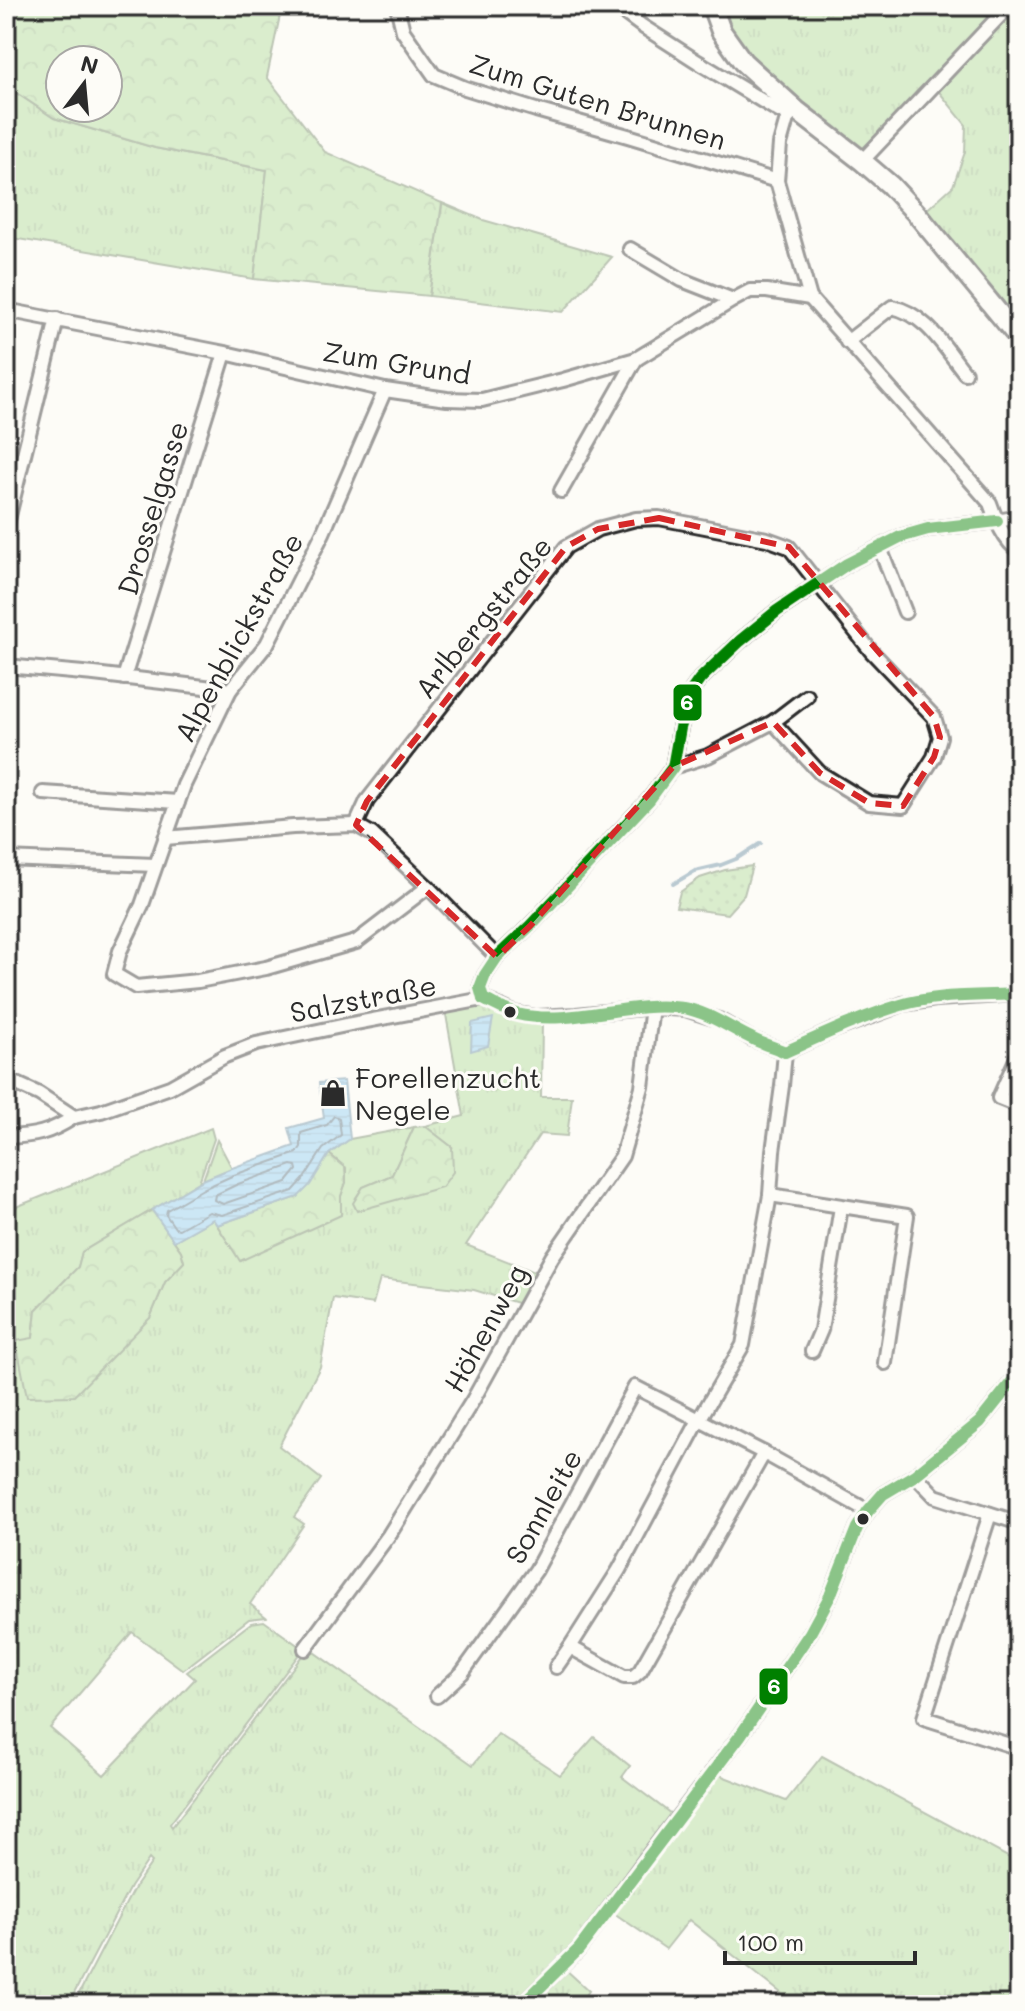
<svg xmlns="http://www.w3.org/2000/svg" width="1025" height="2011" font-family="Mali,sans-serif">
<defs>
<pattern id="grass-tufts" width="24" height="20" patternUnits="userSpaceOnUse" patternTransform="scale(2)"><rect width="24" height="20" fill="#afdb9a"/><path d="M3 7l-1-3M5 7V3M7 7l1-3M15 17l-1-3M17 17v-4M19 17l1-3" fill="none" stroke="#97bc85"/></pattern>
<pattern id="forest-crowns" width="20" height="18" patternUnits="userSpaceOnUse" patternTransform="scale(2)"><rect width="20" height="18" fill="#afdb9a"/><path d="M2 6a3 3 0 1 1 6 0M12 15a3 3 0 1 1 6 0" fill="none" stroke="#97bc85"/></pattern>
<pattern id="park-dots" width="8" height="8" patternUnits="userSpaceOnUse" patternTransform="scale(2)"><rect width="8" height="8" fill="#afdb9a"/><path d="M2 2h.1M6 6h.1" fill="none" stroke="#97bc85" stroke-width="1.8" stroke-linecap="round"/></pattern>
<pattern id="water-rules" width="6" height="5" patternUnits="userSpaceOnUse" patternTransform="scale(2)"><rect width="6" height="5" fill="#91cef1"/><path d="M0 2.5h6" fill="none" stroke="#7db1cf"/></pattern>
</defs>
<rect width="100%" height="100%" fill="#fdfcf7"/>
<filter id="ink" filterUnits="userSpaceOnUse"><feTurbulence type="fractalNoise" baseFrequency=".0125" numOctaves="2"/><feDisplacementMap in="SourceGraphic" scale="16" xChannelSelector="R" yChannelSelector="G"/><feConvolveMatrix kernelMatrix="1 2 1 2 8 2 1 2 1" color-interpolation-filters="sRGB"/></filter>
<g filter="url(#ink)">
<g fill="url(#grass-tufts)" stroke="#6d8362" stroke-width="2">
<path d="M717,6H1006L864,156L747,60Z"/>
<path d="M1012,6H1019V332L923,213L953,186L965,152L966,125L936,88Z"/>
<path d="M6,86L54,118L155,148L267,170L254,279L6,237Z"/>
<path d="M442,203L483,220L612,257L563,312L429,296Z"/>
<path d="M483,1002L542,1021L541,1097H572L567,1136L540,1134L466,1245L540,1274L524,1305L474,1290L380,1279L373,1304L333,1298L320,1367L279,1446L321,1479L294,1517L304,1524L250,1604L266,1617L249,1619L183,1670L132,1632L50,1728L104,1775L195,1679L187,1672L251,1623L264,1621L303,1649L170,1824L172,1827L308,1648L473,1765L498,1734L560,1775L594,1737L630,1766L622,1777L675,1817L576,1948L518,2005H73L134,1888L152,1862L149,1859L130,1887L68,2005H6V1211L211,1128L214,1139L199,1182L82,1252L78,1267L36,1310L33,1338L150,1318L165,1282L184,1262L181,1251L174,1241L213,1219L241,1261L341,1196L346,1182V1168L329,1154L350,1139L414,1127L392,1175L363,1187L357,1196L452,1147L425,1126L464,1116L445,1009Z"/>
<path d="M217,1140L232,1168L203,1180Z"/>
<path d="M822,1756L1019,1863V2005H773L781,1993L689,1920L666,1949L611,1911L717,1774L786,1801Z"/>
<path d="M564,1968L589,1991L579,2005H527Z"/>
</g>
<g fill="url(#forest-crowns)" stroke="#6d8362" stroke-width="2" fill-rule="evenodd">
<path d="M6,6H282L267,77L325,152L442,203L429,296L254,279L267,170L155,148L54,118L6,86ZM60,60H108V108H60Z"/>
<path d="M425,1126L452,1147L453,1172L442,1187L357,1211L353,1203L363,1187L392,1175L414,1127Z"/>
<path d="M329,1154L345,1167L346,1182L341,1196V1215L240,1261L217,1225L298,1197Z"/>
<path d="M152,1210L181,1251L184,1262L165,1282L150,1318L74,1396L27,1397L16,1341L33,1338L36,1310L78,1267L82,1252Z"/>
</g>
<path fill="url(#park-dots)" stroke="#6d8362" stroke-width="2" d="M752,866L744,895L727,914L676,907L680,892L700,878L725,870Z"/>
<g fill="url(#water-rules)" stroke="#688da2" stroke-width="2">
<path d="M493,1018L488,1046L471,1051L472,1023Z"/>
<path d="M344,1081L350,1139L329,1154L310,1185L298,1197L217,1225L213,1219L174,1241L152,1210L203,1180L232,1168L294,1146L289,1128L324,1118L319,1083Z"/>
</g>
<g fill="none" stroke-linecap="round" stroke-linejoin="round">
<g stroke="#546c7a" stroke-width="2">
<path d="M334,1116L339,1118L341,1135L323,1149L303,1180L293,1191L222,1215L209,1212L179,1229L175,1228L166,1215L167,1210L203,1189L234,1175L297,1153L301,1147V1133L327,1125Z"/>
<path d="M292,1165L296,1166L297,1170L287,1182L223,1204L214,1200L215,1195L238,1184Z"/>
</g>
<path stroke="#688da2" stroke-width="4" d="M673,884L695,871L721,865L736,859L761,843"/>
<g stroke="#2b2b2b" stroke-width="18">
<g id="street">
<path d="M397,6L403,31L434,75L465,88L536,110L628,136L777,181"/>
<path d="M615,6L642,26L698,62L779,111L796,110"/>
<path d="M796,110L787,119L780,144L777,181L810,298L990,503C996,520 1004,541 1019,551"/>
<path d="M862,161L1009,6"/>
<path d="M630,249L682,280L733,300"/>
<path d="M6,310L225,353L385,390L447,399L482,400L563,380L636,359L733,300L750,291H767L810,298"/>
<path d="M847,342L892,307C926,314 944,347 965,373"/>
<path d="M385,390L323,533L267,644L230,690L184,785L142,905L120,951L114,974L136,987L198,981L266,968L356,942L428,887"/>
<path d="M561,491L636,359"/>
<path d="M6,528L57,319"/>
<path d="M880,548L905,612"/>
<path d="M6,666L94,674L230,690"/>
<path d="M124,678L225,353"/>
<path d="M773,722L807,696"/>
<path d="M43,793L178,802"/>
<path d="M356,825L367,801L566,547L598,529L636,519L659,518L767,539L789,547L871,651L934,717L940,737L934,757L903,806L869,803L820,773L773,722L708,756L673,767"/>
<path d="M165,838L293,827L356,825L372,834L428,887L497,957"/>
<path d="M6,859L155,865"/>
<path d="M483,999L480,988L485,975L497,957L530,926L649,800L673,767L680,728L690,693L700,679L740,641L777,611L819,583L847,564L900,537L928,529L997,521L1019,517"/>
<path d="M1019,1053L999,1098L1019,1106"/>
<path d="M6,1079L39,1094L74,1117L101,1111L170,1087L225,1056L256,1044L351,1024L483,999L514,1013L536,1017L576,1015L652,1007L685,1009L719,1020L752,1039L785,1052L834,1030L903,1004L936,999L1019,994"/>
<path d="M6,1137C35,1136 50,1133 74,1117"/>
<path d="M770,1195L907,1216L885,1363"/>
<path d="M812,1351L821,1330L841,1207"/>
<path d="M764,1453L640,1671L633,1677H624L570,1647L619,1570L699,1420L743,1345L770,1195L773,1151L782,1086L785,1052"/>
<path d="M915,1475L935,1496L1019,1523"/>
<path d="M990,1514L924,1718L1019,1748"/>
<path d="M305,1649L389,1535L473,1400L552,1257L622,1156L642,1087L652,1007"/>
<path d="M556,1667L570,1647"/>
<path d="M437,1696L462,1673L536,1570L635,1387L764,1453L868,1511"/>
<path d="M522,2005L579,1949L648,1856L740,1736L810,1633L830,1596L857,1528L868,1511L883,1494L915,1475L980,1422L1019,1373"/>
</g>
</g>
<g stroke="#2b2b2b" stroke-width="24">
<path id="secondary" d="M712,6L721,31L743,62L796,110L862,161L890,185L917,214L1019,338"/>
</g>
<use href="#street" stroke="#fdfcf7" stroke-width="12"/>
<use href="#secondary" stroke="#fdfcf7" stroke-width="18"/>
<g stroke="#fdfcf7" stroke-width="18">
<g id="bus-1">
<path d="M483,999L480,988L485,975L497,957L530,926L649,800L673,767L680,728L690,693L700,679L740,641L777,611L847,564L900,537L928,529L997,521"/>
<path d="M483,999C494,1004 505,1011 517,1014C572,1027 628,1000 683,1008C708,1012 728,1027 751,1038C762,1044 774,1047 785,1052C823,1035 861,1017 901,1005C936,994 982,996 1019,994"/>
<path d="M522,2005L579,1949L740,1736L810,1633L830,1596L857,1528L868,1511L883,1494L915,1475L980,1422L1019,1373"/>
</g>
</g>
<use href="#bus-1" stroke="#008000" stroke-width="12"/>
</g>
</g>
<path d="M0 0H1025V2011H0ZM659,518L789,547L934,717L940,737L934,757L903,806L869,803L820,773L773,722L673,767L530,926L497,957L356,825L367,801L566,547L598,529Z" fill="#fdfcf7" fill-opacity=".55" fill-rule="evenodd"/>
<path fill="none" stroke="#d62828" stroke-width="6" stroke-dasharray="16 10" stroke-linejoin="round" d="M659,518L789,547L934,717L940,737L934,757L903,806L869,803L820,773L773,722L673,767L530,926L497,957L356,825L367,801L566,547L598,529Z"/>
<defs>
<g id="shop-bare" transform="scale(2.16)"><path d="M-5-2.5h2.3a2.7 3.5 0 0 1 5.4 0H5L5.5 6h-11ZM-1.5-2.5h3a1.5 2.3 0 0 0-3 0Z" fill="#2b2b2b" stroke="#fdfcf7" stroke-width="2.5" paint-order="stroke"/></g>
</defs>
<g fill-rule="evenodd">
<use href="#shop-bare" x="333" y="1093"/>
</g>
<g fill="#2b2b2b" stroke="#fdfcf7" stroke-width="3">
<circle cx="510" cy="1012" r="7"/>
<circle cx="863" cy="1519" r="7"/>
</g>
<g text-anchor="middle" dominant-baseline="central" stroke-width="6" stroke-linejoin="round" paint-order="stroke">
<g font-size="28" fill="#2b2b2b" stroke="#fdfcf7">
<text transform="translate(598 101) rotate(17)">Zum Guten Brunnen</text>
<text transform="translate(397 362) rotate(9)">Zum Grund</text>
<text transform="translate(152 508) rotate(-73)">Drosselgasse</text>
<text transform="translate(483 617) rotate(-51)">Arlbergstraße</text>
<text transform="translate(238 637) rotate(-61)">Alpenblickstraße</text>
<text transform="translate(363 998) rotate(-11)">Salzstraße</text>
<text transform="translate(485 1328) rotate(-61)">Höhenweg</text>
<text transform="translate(543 1506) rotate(-61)">Sonnleite</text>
</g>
<g font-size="28" fill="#2b2b2b" stroke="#fdfcf7" text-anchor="start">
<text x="355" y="1077">Forellenzucht<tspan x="355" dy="32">Negele</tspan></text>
</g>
</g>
<g stroke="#fdfcf7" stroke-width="3">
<rect x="672" y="683" width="31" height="39" rx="8" fill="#008000"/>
<rect x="758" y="1667" width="31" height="39" rx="8" fill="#008000"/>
</g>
<g font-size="22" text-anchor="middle" font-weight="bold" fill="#fff">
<text x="687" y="710">6</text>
<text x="774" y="1694">6</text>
</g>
<rect width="1025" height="2011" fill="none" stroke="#fdfcf7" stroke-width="32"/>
<rect x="16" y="16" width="993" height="1979" fill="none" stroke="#2b2b2b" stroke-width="3" filter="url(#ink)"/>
<g transform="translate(84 84) rotate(16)"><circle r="38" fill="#fdfcf7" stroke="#a9a8a5" stroke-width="2"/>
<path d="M0-6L14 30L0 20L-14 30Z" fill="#2b2b2b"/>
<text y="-12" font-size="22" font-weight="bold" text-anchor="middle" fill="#2b2b2b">N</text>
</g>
<path d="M725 1951v12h190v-12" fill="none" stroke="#2b2b2b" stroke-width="4"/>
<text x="737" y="1951" font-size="24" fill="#2b2b2b" stroke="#fdfcf7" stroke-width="6" paint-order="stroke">100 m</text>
</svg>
